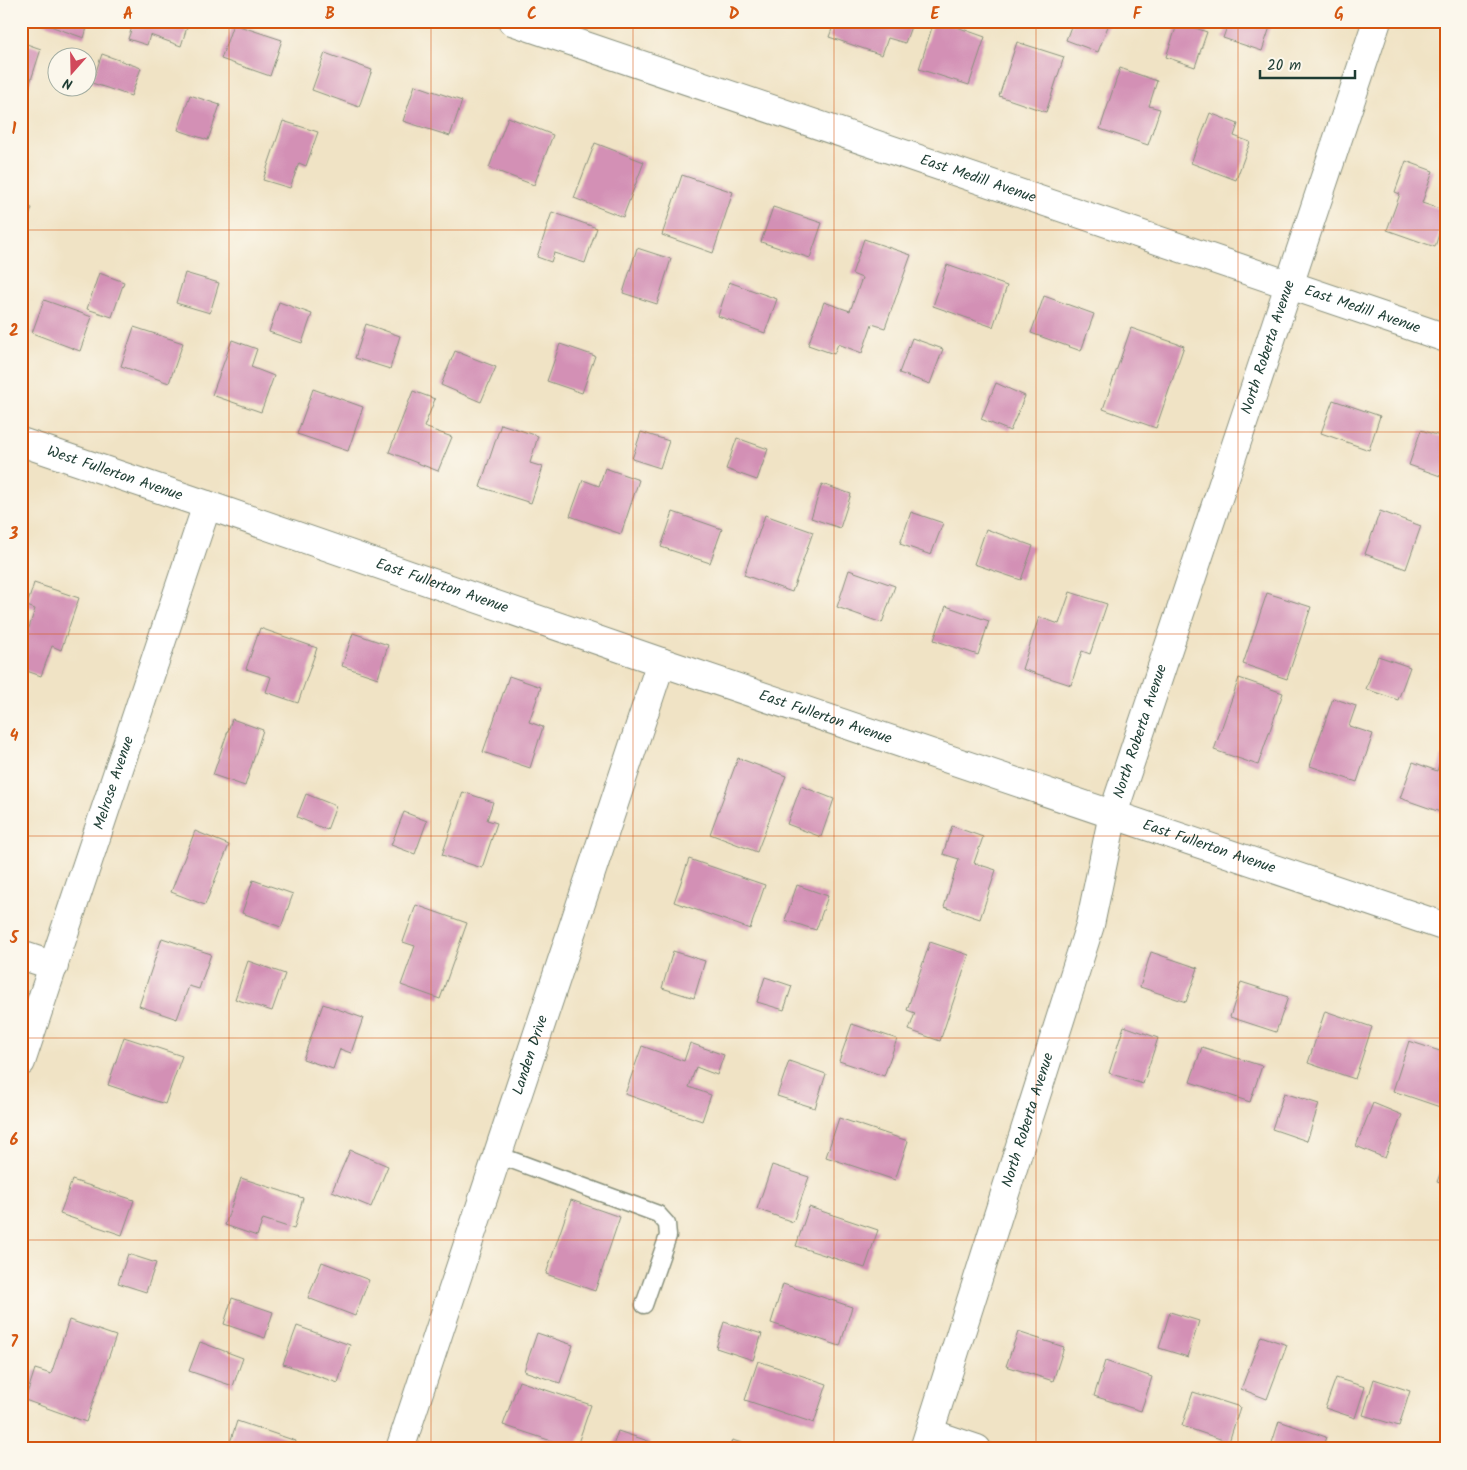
<svg xmlns="http://www.w3.org/2000/svg" width="1467" height="1470" font-family="Kalam,sans-serif">
<rect width="100%" height="100%" fill="#fbf7ec"/>
<filter id="ink" filterUnits="userSpaceOnUse"><feTurbulence type="fractalNoise" baseFrequency=".02" numOctaves="2"/><feDisplacementMap in="SourceGraphic" scale="10" xChannelSelector="R" yChannelSelector="G"/><feConvolveMatrix kernelMatrix="1 2 1 2 8 2 1 2 1" color-interpolation-filters="sRGB"/></filter>
<filter id="wash" filterUnits="userSpaceOnUse"><feTurbulence type="fractalNoise" baseFrequency=".0096" numOctaves="4" result="noise"/><feDisplacementMap in="SourceGraphic" scale="20" xChannelSelector="R" yChannelSelector="G"/><feGaussianBlur stdDeviation="1.12" result="paint"/><feColorMatrix in="noise" values="0 0 0 0 0 0 0 0 0 0 0 0 0 0 0 0 0 1.4 0 .05"/><feComposite in="paint" operator="in"/></filter>
<g filter="url(#wash)">
<rect width="100%" height="100%" fill="#f0e3c5"/>
<g id="blocks">
<g fill="#d390b5">
<path d="M36,21H89L84,38Z"/>
<path d="M134,21H189L181,46L150,35L147,45L128,39Z"/>
<path d="M835,21H913L905,43L888,38L882,55L829,37Z"/>
<path d="M934,21H940L985,37L969,85L919,69Z"/>
<path d="M1073,21H1110L1098,52L1066,40Z"/>
<path d="M1229,21H1272L1262,51L1223,38Z"/>
<path d="M1178,22L1207,32L1195,67L1166,57Z"/>
<path d="M233,24L282,40L270,76L221,59Z"/>
<path d="M21,42L41,49L22,108H21Z"/>
<path d="M1017,42L1064,57L1046,112L999,96Z"/>
<path d="M325,53L372,70L359,107L312,90Z"/>
<path d="M102,54L141,68L131,96L92,83Z"/>
<path d="M1120,68L1157,81L1149,106L1160,109L1148,145L1100,129Z"/>
<path d="M415,85L462,101L450,136L403,121Z"/>
<path d="M190,95L220,105L208,140L178,130Z"/>
<path d="M1210,113L1238,124L1234,136L1250,142L1236,180L1191,163Z"/>
<path d="M508,117L553,135L534,185L489,168Z"/>
<path d="M283,121L318,132L306,166L299,163L290,188L263,180Z"/>
<path d="M595,143L644,162L623,217L574,198Z"/>
<path d="M1406,161L1433,171L1422,203L1446,211L1435,247L1387,230L1400,194L1395,192Z"/>
<path d="M682,175L733,192L713,253L662,235Z"/>
<path d="M21,204L32,208L27,223L21,221Z"/>
<path d="M773,207L822,223L810,258L761,242Z"/>
<path d="M552,212L597,228L585,263L554,253L551,262L537,257Z"/>
<path d="M864,239L911,255L885,328L872,324L862,353L838,344L834,354L808,345L824,302L850,311L862,278L852,274Z"/>
<path d="M637,248L671,259L657,304L623,293Z"/>
<path d="M947,265L1007,286L993,327L933,306Z"/>
<path d="M99,273L124,282L112,317L87,309Z"/>
<path d="M185,273L219,283L210,313L176,303Z"/>
<path d="M729,282L777,299L765,333L718,316Z"/>
<path d="M1044,296L1094,314L1081,351L1031,333Z"/>
<path d="M44,300L92,317L80,351L32,333Z"/>
<path d="M279,302L312,314L302,343L269,332Z"/>
<path d="M366,324L400,336L390,369L355,358Z"/>
<path d="M134,327L183,343L169,383L121,366Z"/>
<path d="M1131,328L1184,346L1156,428L1103,409Z"/>
<path d="M912,338L943,349L930,384L899,373Z"/>
<path d="M232,340L257,349L251,367L274,376L261,412L212,395Z"/>
<path d="M560,344L595,356L582,393L547,381Z"/>
<path d="M455,351L496,367L481,402L441,385Z"/>
<path d="M996,383L1025,396L1010,431L981,419Z"/>
<path d="M313,389L363,407L348,451L297,434Z"/>
<path d="M413,391L435,399L424,427L452,437L438,471L389,452Z"/>
<path d="M1333,400L1380,416L1369,450L1321,433Z"/>
<path d="M501,424L538,436L530,463L543,467L531,503L480,487Z"/>
<path d="M1421,430L1446,438V478L1409,465Z"/>
<path d="M641,432L669,441L660,468L632,459Z"/>
<path d="M737,438L768,449L757,480L726,469Z"/>
<path d="M605,468L639,480L621,534L570,516L583,480L599,486Z"/>
<path d="M822,484L851,494L840,528L811,518Z"/>
<path d="M1380,511L1421,526L1406,569L1365,554Z"/>
<path d="M673,512L722,529L710,563L661,547Z"/>
<path d="M911,512L943,523L931,555L900,544Z"/>
<path d="M765,515L813,532L792,592L744,575Z"/>
<path d="M986,529L1033,546L1021,580L974,564Z"/>
<path d="M849,570L895,586L882,623L837,607Z"/>
<path d="M34,583L79,598L61,650L52,646L41,676L21,669V635L26,637L35,609L27,606Z"/>
<path d="M1070,592L1107,604L1090,654L1082,651L1071,685L1022,669L1039,617L1059,624Z"/>
<path d="M1267,593L1311,607L1287,679L1243,664Z"/>
<path d="M946,606L989,621L978,655L934,640Z"/>
<path d="M260,628L317,648L298,703L266,692L271,677L246,669Z"/>
<path d="M353,633L388,645L378,678L342,666Z"/>
<path d="M1378,656L1410,667L1398,700L1366,689Z"/>
<path d="M509,676L541,687L529,722L543,727L530,768L483,752Z"/>
<path d="M1239,678L1283,693L1258,765L1214,750Z"/>
<path d="M1333,698L1356,706L1349,726L1373,734L1357,782L1310,766Z"/>
<path d="M232,719L263,730L245,786L213,775Z"/>
<path d="M1442,755L1446,756V814L1400,798L1413,762L1437,771Z"/>
<path d="M738,758L786,776L757,852L710,834Z"/>
<path d="M801,786L834,799L821,837L787,824Z"/>
<path d="M463,792L493,802L487,820L497,823L482,868L442,855Z"/>
<path d="M306,794L336,806L327,830L297,817Z"/>
<path d="M404,812L427,821L415,854L391,845Z"/>
<path d="M952,826L983,837L974,863L996,870L980,919L944,907L959,859L943,854Z"/>
<path d="M195,831L229,845L205,905L171,892Z"/>
<path d="M689,859L765,885L750,929L674,902Z"/>
<path d="M253,880L293,894L281,927L242,913Z"/>
<path d="M797,885L828,896L816,930L785,920Z"/>
<path d="M416,905L467,923L440,999L401,985L415,946L403,942Z"/>
<path d="M162,938L211,954L199,989L189,986L177,1019L139,1006Z"/>
<path d="M930,942L969,955L940,1041L909,1030L915,1013L907,1010Z"/>
<path d="M673,951L705,961L694,998L662,988Z"/>
<path d="M1151,952L1198,968L1186,1002L1140,987Z"/>
<path d="M248,961L285,974L272,1011L235,999Z"/>
<path d="M765,977L792,986L784,1010L757,1002Z"/>
<path d="M1241,982L1288,997L1276,1032L1230,1017Z"/>
<path d="M323,1004L363,1018L351,1053L340,1049L333,1069L303,1059Z"/>
<path d="M1325,1011L1372,1027L1355,1079L1308,1063Z"/>
<path d="M852,1024L897,1039L884,1076L839,1061Z"/>
<path d="M1124,1026L1158,1038L1143,1084L1109,1073Z"/>
<path d="M124,1037L182,1056L165,1104L108,1085Z"/>
<path d="M1409,1041L1446,1053V1087L1440,1107L1393,1091Z"/>
<path d="M690,1043L724,1055L717,1075L696,1067L689,1087L711,1095L702,1121L625,1094L642,1046L684,1061Z"/>
<path d="M1202,1047L1262,1066L1250,1102L1190,1082Z"/>
<path d="M789,1061L826,1074L815,1108L777,1096Z"/>
<path d="M1284,1093L1319,1104L1307,1141L1272,1129Z"/>
<path d="M1373,1103L1402,1115L1385,1158L1356,1146Z"/>
<path d="M839,1118L908,1141L895,1180L826,1157Z"/>
<path d="M350,1150L388,1166L371,1207L332,1191Z"/>
<path d="M1446,1158V1185L1437,1182Z"/>
<path d="M772,1165L809,1177L793,1222L757,1209Z"/>
<path d="M241,1178L303,1198L294,1229L263,1219L257,1236L225,1225Z"/>
<path d="M72,1180L134,1200L122,1235L60,1214Z"/>
<path d="M571,1200L620,1217L595,1291L546,1274Z"/>
<path d="M809,1207L878,1230L865,1268L796,1246Z"/>
<path d="M128,1254L156,1263L146,1292L118,1283Z"/>
<path d="M322,1262L369,1280L355,1316L308,1298Z"/>
<path d="M783,1284L852,1307L840,1346L771,1323Z"/>
<path d="M232,1298L273,1312L265,1338L224,1324Z"/>
<path d="M1170,1312L1199,1321L1188,1357L1159,1348Z"/>
<path d="M69,1320L116,1336L86,1422L25,1400L35,1369L51,1374Z"/>
<path d="M724,1322L762,1334L753,1360L716,1348Z"/>
<path d="M297,1326L350,1345L338,1383L283,1364Z"/>
<path d="M1018,1332L1064,1347L1053,1381L1006,1366Z"/>
<path d="M537,1333L573,1345L560,1383L524,1371Z"/>
<path d="M1261,1336L1287,1345L1267,1399L1241,1389Z"/>
<path d="M200,1342L243,1358L233,1386L189,1371Z"/>
<path d="M758,1361L827,1384L814,1423L745,1400Z"/>
<path d="M1105,1361L1152,1377L1141,1411L1094,1396Z"/>
<path d="M1336,1378L1365,1387L1355,1418L1325,1408Z"/>
<path d="M1374,1379L1410,1391L1399,1426L1363,1415Z"/>
<path d="M519,1381L591,1405L576,1449L503,1425Z"/>
<path d="M1193,1392L1240,1407L1229,1442L1182,1426Z"/>
<path d="M237,1421L296,1441L294,1449H228Z"/>
<path d="M1279,1421L1326,1437L1322,1449H1270Z"/>
<path d="M618,1431L651,1442L648,1449H612Z"/>
<path d="M732,1440L759,1448V1449H729Z"/>
</g>
</g>
</g>
<g filter="url(#ink)">
<use href="#blocks" fill-opacity="0" stroke="#88907c" stroke-width="1"/>
<g fill="none" stroke-linecap="round" stroke-linejoin="round">
<g stroke="#88907c" stroke-width="19">
<path id="lane" d="M498,1155L658,1214L667,1224L668,1236L644,1305"/>
</g>
<g stroke="#88907c" stroke-width="30">
<g id="street">
<path id="s1" d="M512,21L1446,338"/>
<path d="M21,955L54,966"/>
<path id="s2" d="M21,1062L207,505L661,662L1446,927"/>
<path d="M930,1433L977,1449"/>
<path id="s3" d="M400,1449L661,662"/>
<path id="s4" d="M924,1449L1090,925L1113,814L1377,21"/>
</g>
</g>
<g stroke="#88907c" stroke-width="30">
<g id="secondary">
<path id="s5" d="M21,442L207,505"/>
</g>
</g>
<use href="#lane" stroke="#fff" stroke-width="16"/>
<use href="#street" stroke="#fff" stroke-width="28"/>
<use href="#secondary" stroke="#fff" stroke-width="28"/>
</g>
</g>
<path fill="none" stroke="#d45610" stroke-width="1" stroke-opacity="0.55" d="M229,21V1449M431,21V1449M633,21V1449M834,21V1449M1036,21V1449M1238,21V1449M21,230H1446M21,432H1446M21,634H1446M21,836H1446M21,1038H1446M21,1240H1446"/>
<g text-anchor="middle" dominant-baseline="central" stroke-width="4" stroke-linejoin="round" paint-order="stroke">
<g font-size="15" fill="#1f3d34" stroke="#fbf7ec">
<text stroke="none"><textPath href="#s1" startOffset="492">East Medill Avenue</textPath></text>
<text stroke="none"><textPath href="#s1" startOffset="898">East Medill Avenue</textPath></text>
<text stroke="none"><textPath href="#s4" startOffset="1155">North Roberta Avenue</textPath></text>
<text stroke="none"><textPath href="#s5" startOffset="99">West Fullerton Avenue</textPath></text>
<text stroke="none"><textPath href="#s2" startOffset="836">East Fullerton Avenue</textPath></text>
<text stroke="none"><textPath href="#s2" startOffset="1241">East Fullerton Avenue</textPath></text>
<text stroke="none"><textPath href="#s4" startOffset="750">North Roberta Avenue</textPath></text>
<text stroke="none"><textPath href="#s2" startOffset="294">Melrose Avenue</textPath></text>
<text stroke="none"><textPath href="#s2" startOffset="1646">East Fullerton Avenue</textPath></text>
<text stroke="none"><textPath href="#s3" startOffset="415">Landen Drive</textPath></text>
<text stroke="none"><textPath href="#s4" startOffset="345">North Roberta Avenue</textPath></text>
</g>
</g>
<rect width="1467" height="1470" fill="none" stroke="#fbf7ec" stroke-width="55"/>
<g transform="translate(72 72) rotate(200)"><circle r="24" fill="#fbf7ec" stroke="#a3ada2"/>
<path d="M0-4L9 19L0 12L-9 19Z" fill="#d1495b"/>
<text y="-8" font-size="14" font-weight="bold" text-anchor="middle" fill="#1f3d34">N</text>
</g>
<path d="M1260 70v8h95v-8" fill="none" stroke="#1f3d34" stroke-width="2.5"/>
<text x="1267" y="70" font-size="15" fill="#1f3d34" stroke="#fbf7ec" stroke-width="4" paint-order="stroke">20 m</text>
<rect x="28" y="28" width="1412" height="1414" fill="none" stroke="#d45610" stroke-width="2"/>
<g font-size="16" text-anchor="middle" font-weight="bold" fill="#d45610">
<text x="128" y="19">A</text>
<text x="330" y="19">B</text>
<text x="532" y="19">C</text>
<text x="734" y="19">D</text>
<text x="935" y="19">E</text>
<text x="1137" y="19">F</text>
<text x="1339" y="19">G</text>
<text x="14" y="134">1</text>
<text x="14" y="336">2</text>
<text x="14" y="539">3</text>
<text x="14" y="741">4</text>
<text x="14" y="943">5</text>
<text x="14" y="1145">6</text>
<text x="14" y="1347">7</text>
</g>
</svg>
